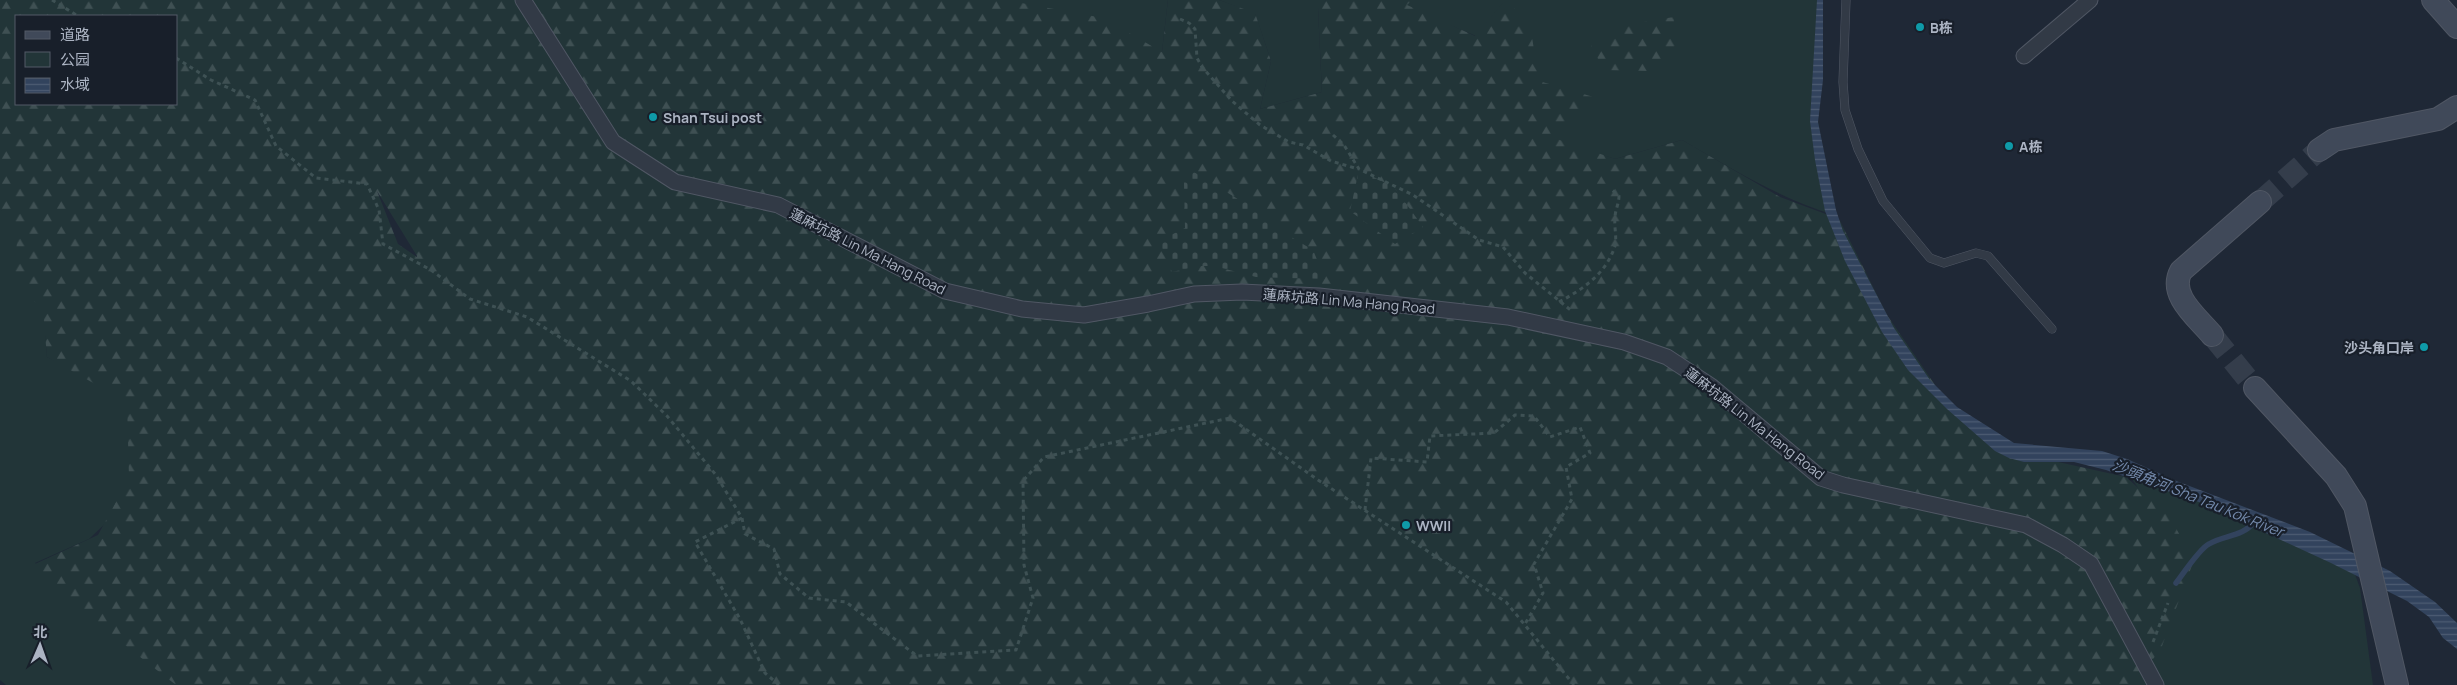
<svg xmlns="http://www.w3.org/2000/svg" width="2457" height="685" font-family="Manrope,'Noto Sans SC',sans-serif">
<defs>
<pattern id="forest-firs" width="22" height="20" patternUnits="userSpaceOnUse" patternTransform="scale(1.25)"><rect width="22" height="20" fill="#223538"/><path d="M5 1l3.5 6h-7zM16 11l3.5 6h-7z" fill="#3f5053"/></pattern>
<pattern id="cemetery-stones" width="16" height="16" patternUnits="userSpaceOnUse" patternTransform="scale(1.25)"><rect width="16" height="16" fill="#223538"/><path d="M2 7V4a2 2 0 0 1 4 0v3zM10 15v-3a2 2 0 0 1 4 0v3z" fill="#3f5053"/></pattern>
<pattern id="water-rules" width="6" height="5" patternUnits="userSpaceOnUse" patternTransform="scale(1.25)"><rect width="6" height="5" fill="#32435d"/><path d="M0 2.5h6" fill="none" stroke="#4d5c73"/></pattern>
</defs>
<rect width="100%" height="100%" fill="#1f2836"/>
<g fill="#223538">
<path d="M1005,0H1168L1162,52L1005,1Z"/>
<path d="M1219,0H1326L1318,8L1322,92L1260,109L1271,61L1255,14Z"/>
<path d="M1408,0H1817L1818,122L1834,215C1779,198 1732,169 1682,140L1615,159L1548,139L1533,86L1503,3L1476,36L1401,5Z"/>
<path d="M0,209L19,222L44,310L47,357L129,396L133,497L89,539L35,563L188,685H6L0,680Z"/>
<path d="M2136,470L2350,561L2360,588L2373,685H2157L2148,671L2191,567L2132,479Z"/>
</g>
<g fill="url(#forest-firs)" fill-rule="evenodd">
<path d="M0,0H1005L1103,18L1162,52L1168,0H1219L1255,13L1271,61L1260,109L1322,92L1318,7L1326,0H1412L1407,5L1475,36L1505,0H1508L1531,31L1539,81L1597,98L1557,139L1615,159L1682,140L1780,197L1839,219L1887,315L1948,404L2022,454L2126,477L2169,516L2194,560L2162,646L2147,668L2156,685H176L85,614L35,564L98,535L129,478L127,402L47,357L43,310L14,282L18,225L0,209ZM16,16H176V104H16ZM377,191L417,256V257L398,244Z"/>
<path d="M1674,17L1675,46L1650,71L1604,70L1591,46L1631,24Z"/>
</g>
<g fill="url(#cemetery-stones)">
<path d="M1189,169L1241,201L1252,200L1274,227L1313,250L1325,279L1256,277L1214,266H1199L1172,272L1159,241L1185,228L1184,182Z"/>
<path d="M1359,170L1394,187L1423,227L1395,244L1350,211Z"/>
</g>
<path fill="url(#water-rules)" d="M1817,0H1823V80L1818,122L1836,210L1843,231L1894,328L1930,380L1957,407L2014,443L2102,451L2127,459L2179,482L2310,532L2390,571L2435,602L2457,623V649L2443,638L2429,617L2407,601L2331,563L2199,502L2106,470L2074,462H2024L2009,458L1995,451L1947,409L1908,370L1882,332L1845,261L1825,211L1815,160L1810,121Z"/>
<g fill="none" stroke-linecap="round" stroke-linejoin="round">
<path stroke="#32435d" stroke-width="5.5" d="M2176,583C2183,574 2200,548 2209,544C2223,535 2243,537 2254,522"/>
<g stroke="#343d4b" stroke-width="22" stroke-dasharray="22 11" stroke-linecap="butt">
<path d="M2260,202L2319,150"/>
<path d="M2212,335L2255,388"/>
</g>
<g stroke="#505764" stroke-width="9">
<path id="lane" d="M1846,0L1843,82L1845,110L1858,149L1883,201L1930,258L1944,263L1976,253L1988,256L2052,329"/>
</g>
<g stroke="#505764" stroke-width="17">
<g id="street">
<path d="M523,0L613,142L675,182L778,205L945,291L1022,309L1084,315L1148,304L1194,294L1242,292L1319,296L1508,317L1624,342L1667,357L1711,386L1821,478L1843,485L2026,525L2063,545L2091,564L2156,685"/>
<path d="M2024,56L2090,0"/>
</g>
</g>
<g stroke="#505764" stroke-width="24">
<g id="secondary">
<path d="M2433,0L2457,27"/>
<path d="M2319,150L2334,140L2438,119L2457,107"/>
<path d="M2212,335C2197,317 2168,295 2181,271L2260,202"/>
<path d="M2255,388L2336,476L2355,506L2397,685"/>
</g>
</g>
<g stroke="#3e5154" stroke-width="3" stroke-dasharray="4 4" stroke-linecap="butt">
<path d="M52,0L78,16"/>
<path d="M1180,19L1189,23L1195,29L1197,58L1202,67L1232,101L1260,125L1289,142L1303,145L1331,161L1358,169"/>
<path d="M176,58L211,80L255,100L276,146L316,178L367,184L379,210L383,244L431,270L470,299L527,317L631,381L667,416L716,475L742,518L745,534L774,549L780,574L809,598L846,602L917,656L1016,650L1033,598L1024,565L1023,481L1044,457L1230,418L1318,480L1506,602L1574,685"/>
<path d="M1333,135L1344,145L1359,169L1413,195L1479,240L1503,247L1525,273L1573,312"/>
<path d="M1559,302C1583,289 1606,274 1615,246C1617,237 1614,227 1615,218C1615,210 1619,204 1619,196L1612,190"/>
<path d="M1365,510L1371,458L1427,462L1430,436L1494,433L1515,415L1534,416L1550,437L1580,427L1590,453L1566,467L1572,499L1534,564L1543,593L1525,624"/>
<path d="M742,518L695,542L740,619L765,673L779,685"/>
<path d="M2153,642L2168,603"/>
</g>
<use href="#lane" stroke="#323a46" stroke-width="8"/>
<use href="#street" stroke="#323a46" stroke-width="15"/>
<use href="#secondary" stroke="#404959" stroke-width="22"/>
</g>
<g fill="#0f9aa8" stroke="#181f2a" stroke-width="2">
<circle cx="1920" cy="27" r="5"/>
<circle cx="653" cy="117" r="5"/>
<circle cx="2009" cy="146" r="5"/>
<circle cx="2424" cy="347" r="5"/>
<circle cx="1406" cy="525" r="5"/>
</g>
<g text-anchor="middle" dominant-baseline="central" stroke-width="4.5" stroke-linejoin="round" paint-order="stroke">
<g font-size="14" font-weight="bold" fill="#acb4c3" stroke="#181f2a" text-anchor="start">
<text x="1930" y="27">B栋</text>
<text x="663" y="117">Shan Tsui post</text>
<text x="2019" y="146">A栋</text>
<text x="2414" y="347" text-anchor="end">沙头角口岸</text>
<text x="1416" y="525">WWII</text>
</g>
<g font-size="14" fill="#acb4c3" stroke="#181f2a">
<text transform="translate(868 251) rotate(27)">蓮麻坑路 Lin Ma Hang Road</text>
<text transform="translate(1349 301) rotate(5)">蓮麻坑路 Lin Ma Hang Road</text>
<text transform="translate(1755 423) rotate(38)">蓮麻坑路 Lin Ma Hang Road</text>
</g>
<g font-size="15" font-style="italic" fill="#748aac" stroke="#181f2a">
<text transform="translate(2198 498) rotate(22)">沙頭角河 Sha Tau Kok River</text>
</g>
</g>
<rect x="15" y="15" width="162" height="90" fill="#181f2a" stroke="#535b67"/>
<rect x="25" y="31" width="25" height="8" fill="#404959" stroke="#535b67"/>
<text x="60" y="40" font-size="15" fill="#acb4c3">道路</text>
<rect x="25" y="52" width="25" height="15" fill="#223538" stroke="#535b67"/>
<text x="60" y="65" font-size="15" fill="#acb4c3">公园</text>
<rect x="25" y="78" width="25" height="15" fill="url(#water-rules)" stroke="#535b67"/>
<text x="60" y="90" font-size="15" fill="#acb4c3">水域</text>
<g transform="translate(40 645) rotate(2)" stroke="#181f2a" stroke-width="4" paint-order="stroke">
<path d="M0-4L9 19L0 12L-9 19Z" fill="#acb4c3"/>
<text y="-8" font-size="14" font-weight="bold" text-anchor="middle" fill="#acb4c3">北</text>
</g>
</svg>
